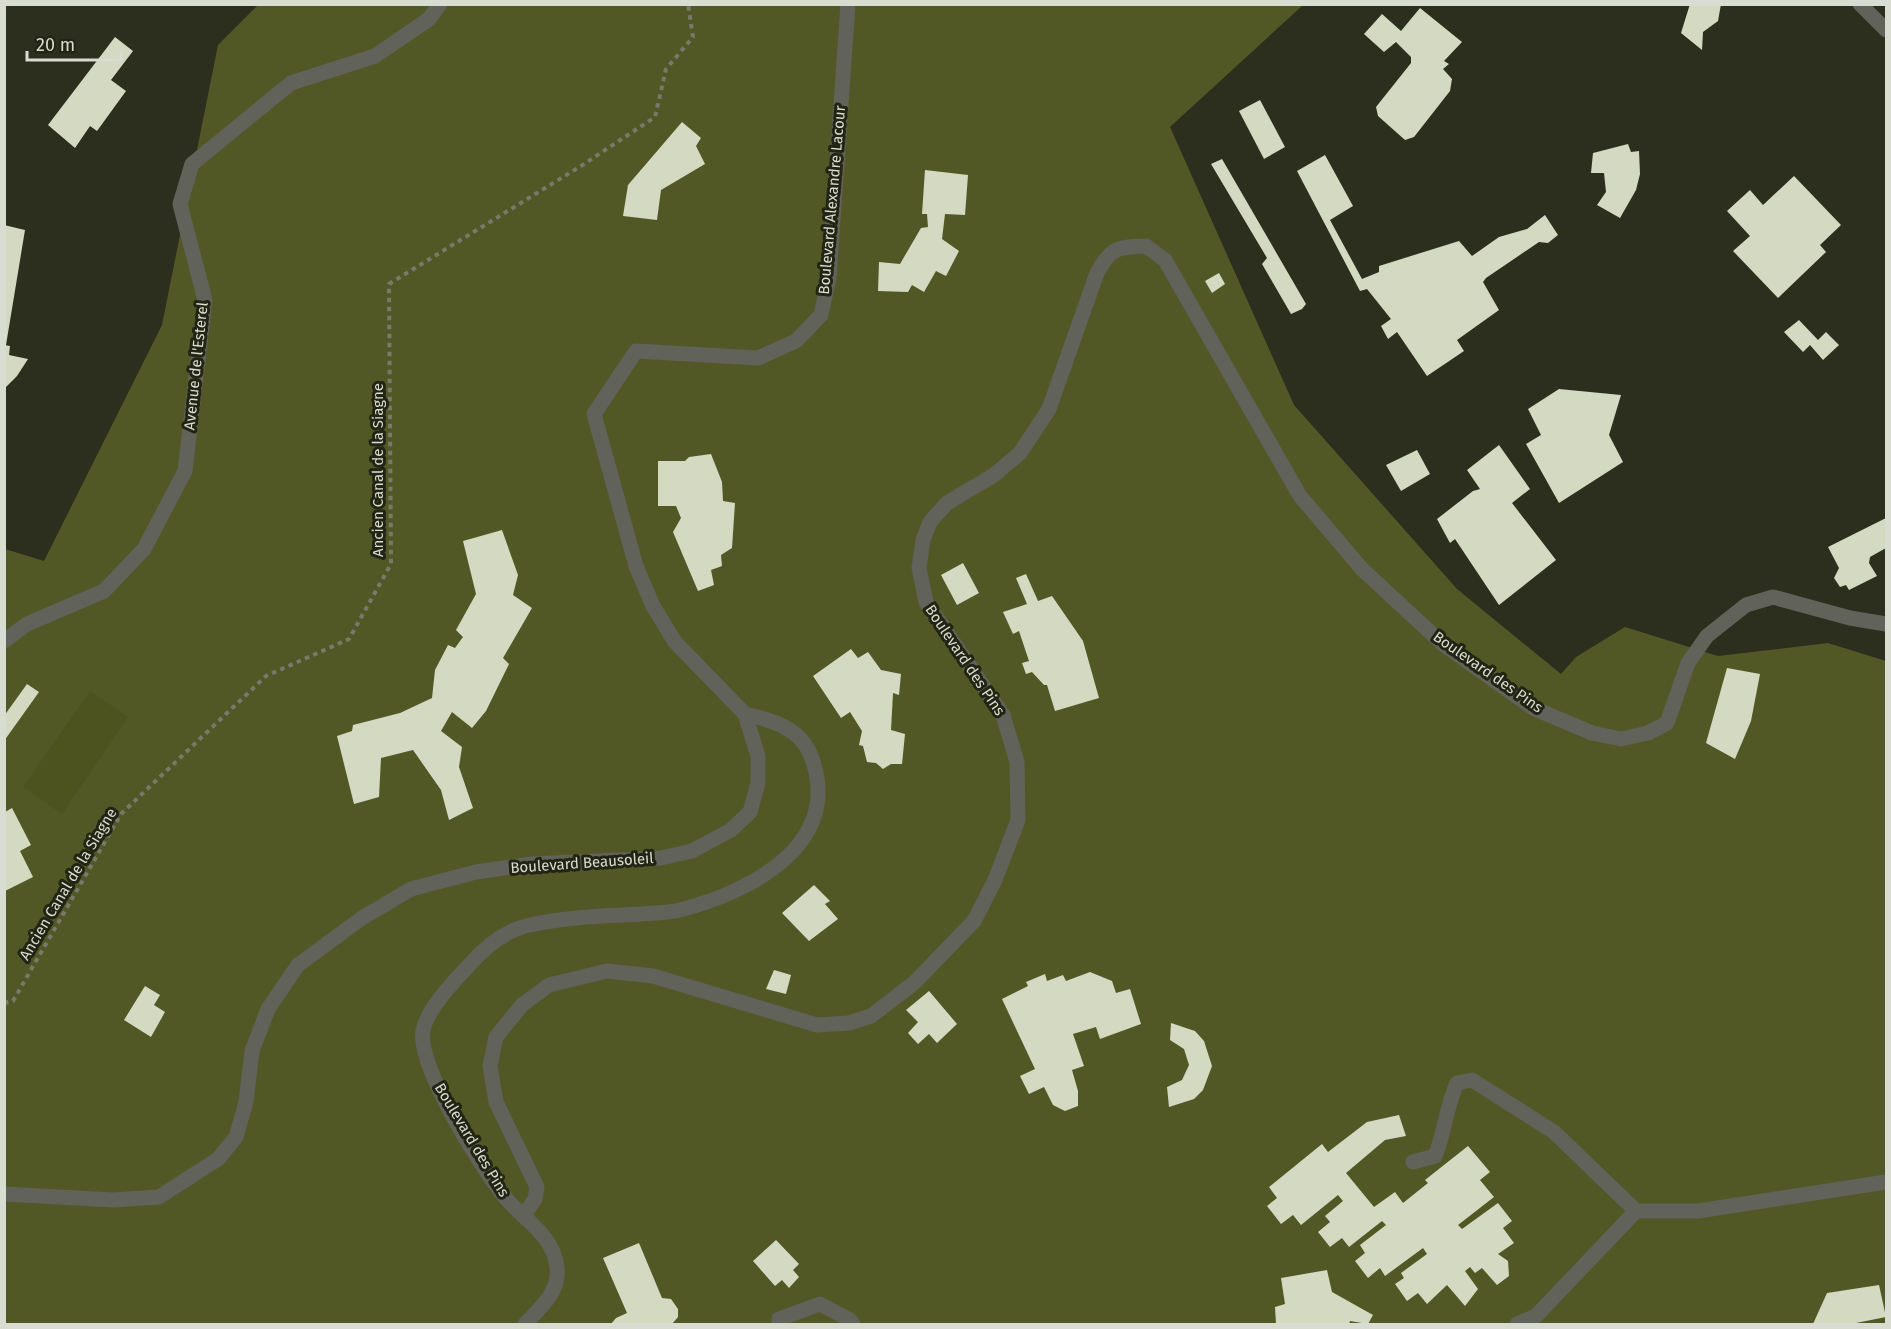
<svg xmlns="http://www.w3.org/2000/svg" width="1891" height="1329" font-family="'Fira Sans',sans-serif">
<rect width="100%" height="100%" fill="#2c2f1d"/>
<path fill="#525825" d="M258,5H1303L1170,127L1294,405L1457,589L1561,674L1576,657L1625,627L1718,656L1828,643L1886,661V1324H5V549L44,561L162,325L218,45Z"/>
<path fill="#4d531f" d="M90,691L128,717L62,814L23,787Z"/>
<g fill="#d4d9c2">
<path d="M1690,4H1721L1718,21L1703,32L1702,50L1681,33Z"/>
<path d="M1420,8L1462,42L1444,61L1449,64L1443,69L1452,79L1450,91L1414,137L1405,140L1378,116L1376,107L1411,63V57L1396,42L1384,52L1364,34L1382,14L1401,31Z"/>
<path d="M115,37L133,51L111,80L126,91L97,131L90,126L75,148L48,125Z"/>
<path d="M1260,100L1285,147L1264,159L1239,111Z"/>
<path d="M682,122L701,138L696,146L705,164L661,190L657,220L623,216L628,185Z"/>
<path d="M1628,144L1631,152L1639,151L1640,174L1636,190L1620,218L1597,205L1606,192L1604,173H1591L1593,153Z"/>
<path d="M1325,155L1353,206L1330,220L1362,279L1379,272V266L1459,241L1472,256L1499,237L1527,229L1545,215L1558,235L1548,243L1539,242L1486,278L1483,282L1499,310L1457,340L1464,351L1427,376L1397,332L1388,339L1381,326L1391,319L1367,289L1360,291L1297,171Z"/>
<path d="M1222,159L1306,304L1302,309L1291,314L1262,264L1267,258L1211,164Z"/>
<path d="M925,170L968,175L965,215L945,214L942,239L959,251L946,276L936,271L924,292L912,285L908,292L878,291L879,262L900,264L921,228L928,227L927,214H922Z"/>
<path d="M1794,176L1841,225L1820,245L1826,252L1778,298L1733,251L1750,236L1727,211L1750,190L1763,205Z"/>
<path d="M4,225L25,230L6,345H4Z"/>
<path d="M1219,273L1225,284L1212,293L1205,281Z"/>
<path d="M1799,320L1818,340L1826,332L1839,345L1823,360L1810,345L1803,352L1784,332Z"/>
<path d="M4,345L10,346L9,355L28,359L17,376L4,389Z"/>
<path d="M1559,389L1621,395L1609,435L1623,462L1559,503L1526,444L1541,435L1528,409Z"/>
<path d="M1499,445L1530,489L1512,503L1556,560L1499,605L1455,539L1450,543L1437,519L1473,491L1480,489L1467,470Z"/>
<path d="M1417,450L1430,474L1401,491L1386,465Z"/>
<path d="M711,454L722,482L723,501L735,503L732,548L721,555L722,566L711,570L714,585L698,591L673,532L681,518L676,506H658V461H685L689,457Z"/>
<path d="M1886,518V548L1870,557L1869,563L1877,576L1849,590L1846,585L1840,587L1834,578L1839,568L1828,547Z"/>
<path d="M502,530L518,575L513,595L532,608L503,658L509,664L486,711L472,728L452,712L441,731L462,747L459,767L473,808L449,820L441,790L413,750L381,758L379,797L354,804L337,736L352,731L353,725L400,713L432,698L435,670L448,645L455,648L463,637L456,630L476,594L463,541Z"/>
<path d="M963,563L979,593L957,605L941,575Z"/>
<path d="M1026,574L1038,601L1052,596L1083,641L1099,698L1055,711L1047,685H1044L1032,672L1026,674L1022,663L1029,661L1019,631L1013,634L1003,612L1027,604L1016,578Z"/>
<path d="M851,649L858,658L868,652L881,670L901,674L899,695L893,693L891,730L905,734L902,764H891L883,769L876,763L867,762L863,746L859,745L862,731L850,712L841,718L813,676Z"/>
<path d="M1727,668L1760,674L1751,721L1735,759L1706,743Z"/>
<path d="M27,684L39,692L4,741V716Z"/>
<path d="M12,808L31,845L20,851L33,877L5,891V812Z"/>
<path d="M814,885L830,901L825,904L838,919L809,941L782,913Z"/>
<path d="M774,970L791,975L786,994L766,989Z"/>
<path d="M1090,972L1112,981L1116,993L1130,989L1141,1024L1100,1039L1096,1027L1073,1034L1084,1066L1072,1070L1078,1091V1106L1065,1111L1053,1105L1044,1087L1029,1094L1020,1076L1035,1069L1002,999L1028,986L1026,982L1045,974L1047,981L1063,975L1066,981Z"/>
<path d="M145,986L160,995L154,1005L165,1012L151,1037L124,1020Z"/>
<path d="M929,991L957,1024L937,1043L929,1034L918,1044L908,1033L918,1022L906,1010Z"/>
<path d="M1171,1023L1195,1031L1204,1041L1212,1066L1203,1090L1194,1099L1169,1107L1167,1087L1182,1080L1189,1065L1184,1049L1170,1040Z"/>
<path d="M1399,1115L1406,1136L1385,1140L1346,1173L1374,1207L1395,1192L1403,1203L1428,1183L1425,1180L1468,1146L1490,1172L1480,1180L1494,1197L1458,1225L1462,1229L1498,1203L1512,1221L1503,1228L1514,1243L1498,1254L1508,1261L1509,1276L1497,1285L1482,1268L1475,1273L1470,1267L1465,1271L1478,1289L1465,1306L1447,1285L1427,1304L1418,1293L1407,1301L1395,1284L1404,1278L1401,1273L1427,1254L1423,1248L1385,1276L1380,1268L1368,1278L1355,1261L1365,1253L1360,1245L1386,1225L1382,1221L1349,1247L1342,1238L1330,1247L1318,1232L1330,1222L1325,1216L1343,1201L1338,1195L1301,1225L1293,1215L1281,1224L1267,1206L1277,1198L1269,1187L1322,1144L1328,1152L1367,1122Z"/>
<path d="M776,1240L799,1264L793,1270L799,1277L789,1288L782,1280L775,1286L753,1261Z"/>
<path d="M639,1243L662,1298L671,1299L678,1309V1317L672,1324H611L616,1318L627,1313L603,1258Z"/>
<path d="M1327,1270L1332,1292L1373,1315L1368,1324L1350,1321L1349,1324H1276L1275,1307L1285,1304L1281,1278Z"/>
<path d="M1879,1285L1886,1317L1851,1324H1813L1827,1293Z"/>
</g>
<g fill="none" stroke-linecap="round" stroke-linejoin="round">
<path stroke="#777a6b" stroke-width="4" stroke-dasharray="4.5 4.5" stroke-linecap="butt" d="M4,1003L13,1001L121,814L266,676L349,639L391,564L389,284L581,166L655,117L666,69L693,37L688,4"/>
<path stroke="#61625a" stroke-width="15" d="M1860,4L1886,30"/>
<g stroke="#61625a" stroke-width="15">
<path d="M4,641L27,624L104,591L144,549L185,471L205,300L180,204L192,164L291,83L375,56L429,19L440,4"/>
<path d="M1413,1162L1435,1156C1445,1132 1446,1107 1457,1083L1472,1080L1554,1132L1636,1211"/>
<path d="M4,1194L113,1200L159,1197L218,1159L236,1137L246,1102L252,1051L268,1009L298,965L362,918L411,889L476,872L532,864L661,858L692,851L731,830L750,812L758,783V756L745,714L675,642L653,606L636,566L594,414L636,351L758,358L796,341L821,315L829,278L848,4"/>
<path d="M524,1215L535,1199L537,1187L496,1102L490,1066L496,1037L522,1005L549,985L607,971L653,976L817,1025L849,1023L871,1016L914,983L974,921L995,880L1018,820L1017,762L1003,715L926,602L919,568L923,540L930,522L947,503L994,475L1020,453L1049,409L1097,273C1111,247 1118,247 1146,246L1165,260L1300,496L1362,569L1444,645L1533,708L1592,733L1621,739L1648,733L1667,723L1688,663L1707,636L1746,605L1773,597L1850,618L1886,624"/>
<path d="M525,1324C540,1308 560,1292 557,1267C553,1232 518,1217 500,1191C478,1162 417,1065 423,1031C426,1010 455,980 470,964C486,946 506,930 530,925C565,917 605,916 641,914C653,913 668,913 680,910C750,892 845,844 811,756C801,728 771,720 745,714"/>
<path d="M779,1324V1319L820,1304L850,1320L853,1324"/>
<path d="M1517,1324L1536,1316L1636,1211H1698L1886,1182"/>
</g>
</g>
<g text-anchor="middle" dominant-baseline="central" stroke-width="6" stroke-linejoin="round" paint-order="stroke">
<g font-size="15" fill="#d9dcd0" stroke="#222513">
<text transform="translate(832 200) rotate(-85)">Boulevard Alexandre Lacour</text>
<text transform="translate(196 366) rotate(-84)">Avenue de l'Esterel</text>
<text transform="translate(378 470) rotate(-90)">Ancien Canal de la Siagne</text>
<text transform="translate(965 660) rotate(56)">Boulevard des Pins</text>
<text transform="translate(1488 672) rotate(35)">Boulevard des Pins</text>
<text transform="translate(582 863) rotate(-4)">Boulevard Beausoleil</text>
<text transform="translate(68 884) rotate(-59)">Ancien Canal de la Siagne</text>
<text transform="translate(472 1140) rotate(59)">Boulevard des Pins</text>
</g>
</g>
<rect width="1891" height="1329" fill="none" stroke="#d9dcd0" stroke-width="12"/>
<path d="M27 51v9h94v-9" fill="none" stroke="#d9dcd0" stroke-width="3"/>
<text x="36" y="51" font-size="18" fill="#d9dcd0" stroke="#222513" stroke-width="4.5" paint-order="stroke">20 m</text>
</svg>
